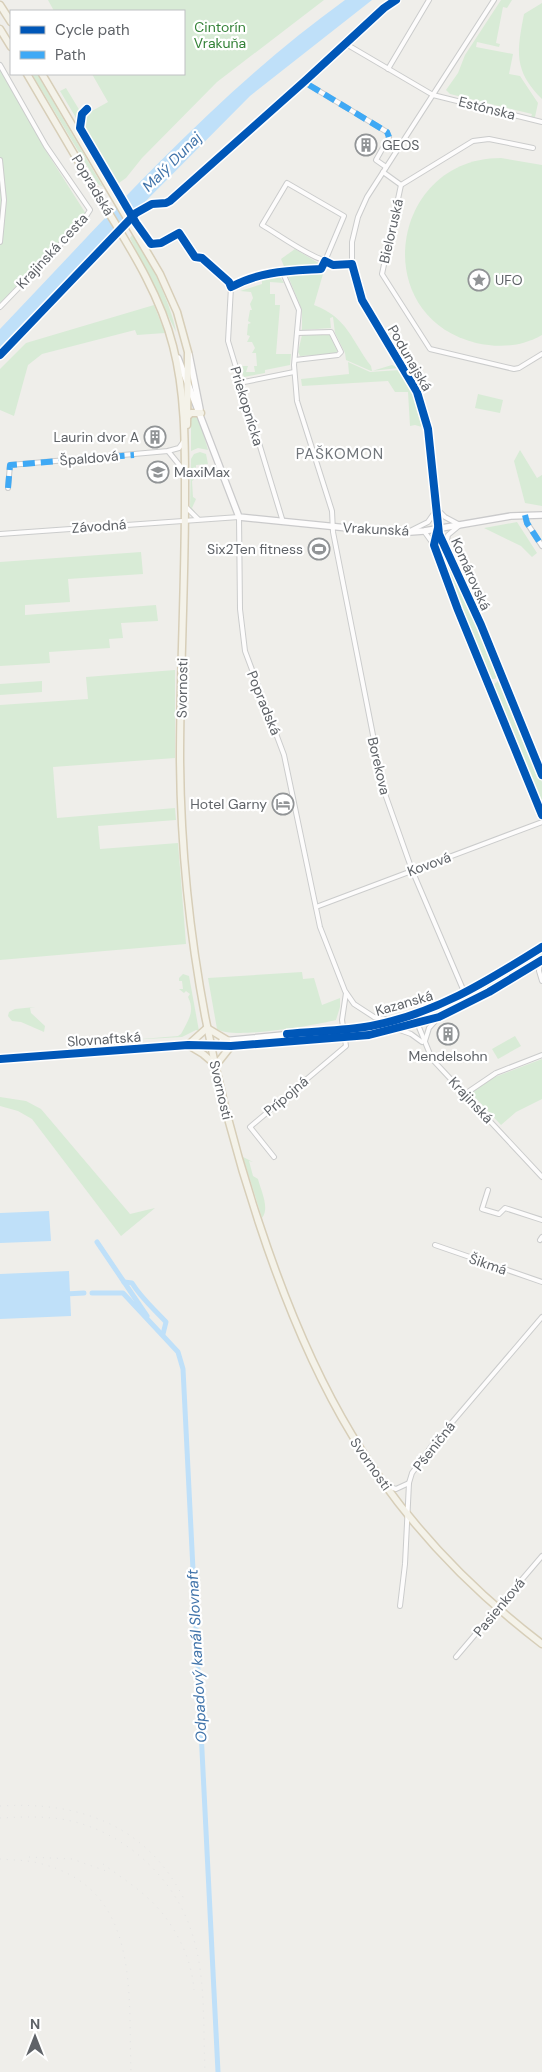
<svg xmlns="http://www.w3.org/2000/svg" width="542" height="2072" font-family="'DM Sans',sans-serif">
<rect width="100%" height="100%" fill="#efeeea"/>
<g fill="#d8ebd6">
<path d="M48,0H324L217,82L142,158L126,178L116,185L60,91L66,88L83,116L108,102L92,74H184V11H54Z"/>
<path d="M501,0H512L507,8L503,7L496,43L500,44L499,47L477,42L476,47L513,54L509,74L520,76L538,103L535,117H531L532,114L450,94L446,90L458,73L465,55Z"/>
<path d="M542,3V99C513,70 517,51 524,14Z"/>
<path d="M0,69L46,151L86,214L0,303Z"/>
<path d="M32,74H37L103,187L98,184Z"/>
<path d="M501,158L542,165V335C521,347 499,348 476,343C367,316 390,158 501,158Z"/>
<path d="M132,235C148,254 172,307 176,332L130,238Z"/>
<path d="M295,249L325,267L314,305C348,318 351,340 371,366L372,371L392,365L399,368L371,371L346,360L345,353L335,333L333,317L330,318L331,328L302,330V310L281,259Z"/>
<path d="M276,275L280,277L284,283L270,282V294H275V305H280L276,354H291L290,365L265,370V373L244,377L239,366H248L246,372H255L254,366H257L256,353H252L255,348L252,342H247L250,336L247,335L248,324L251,323L248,321L250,310H252L250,304L253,298L251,292L240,291L262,284V280Z"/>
<path d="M154,305L165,333L137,335L135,330L42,354L28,365L14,416L0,410V369L26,343Z"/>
<path d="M329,332L339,349L335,354L300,356L298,352L302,335Z"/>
<path d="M348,362L370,372L400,370L412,393L422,427L415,425L410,426L408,392H395L388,381L302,386L301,379L349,374Z"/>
<path d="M478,394L503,400L500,413L475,408Z"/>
<path d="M196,415L199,418L208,450L198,448L191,451V416Z"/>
<path d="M520,450L537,478L542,475V506L525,503L514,461Z"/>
<path d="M200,452L206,454L208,464L196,465V468L193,469V478L197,477L192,481L193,497L196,499L192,508L197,515L196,516L190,508L191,459L194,454Z"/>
<path d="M517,522L537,553L532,557L521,546L484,528Z"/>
<path d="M438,539L440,540L498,674L495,679H489L435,542Z"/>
<path d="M141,552L143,574L68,579L70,602L25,605V615L156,605L158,621L121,623L123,638L109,639L110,648L49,652L50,663L0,666V562Z"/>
<path d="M175,670V758L53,767L57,818L175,808L176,820L98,826L100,849L178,843L186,944L0,960V705L88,699L86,677Z"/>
<path d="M42,681V692L0,695V684Z"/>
<path d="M498,681L501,682L542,782V809L492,686Z"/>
<path d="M542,950V955C504,979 466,1006 422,1019L482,988Z"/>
<path d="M302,972L303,979L314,978L322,1005L340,998V1007L336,1020C316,1025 232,1040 217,1029L208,978Z"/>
<path d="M183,974L189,976L199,1031L196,1030L182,1037L129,1040L178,1036L181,1034C189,1019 195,1011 188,997L190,994L186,991L184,993L179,989H183L182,981H179V978Z"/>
<path d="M35,1007L30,1008L31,1013L45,1026L44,1032L21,1022L12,1021L8,1016L9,1012L15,1009Z"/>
<path d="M515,1036L521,1046L498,1059L492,1049Z"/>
<path d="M542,1059V1099L516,1112L501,1125L473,1095L474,1090L495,1077Z"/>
<path d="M0,1097L26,1101L41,1109L130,1214L155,1208L121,1236L32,1119L18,1111L0,1106Z"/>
<path d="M243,1157L253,1162L249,1161L253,1176L258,1179C261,1191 270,1208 262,1218Z"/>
</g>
<g fill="#bfe0f9">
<path d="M345,0H372L250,96L0,348V329C110,214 216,93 345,0Z"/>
<path d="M49,1211L51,1241L0,1243V1213Z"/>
<path d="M69,1271L71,1316L0,1319V1274Z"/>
</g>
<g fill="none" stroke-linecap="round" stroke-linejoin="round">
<g stroke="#bfe0f9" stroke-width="5">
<path d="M97,1242L147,1316"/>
<path d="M124,1282L132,1283C141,1298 154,1309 166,1322L163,1334"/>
<path d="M92,1293H123L178,1352L183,1369L218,2072"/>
<path d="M65,1294L84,1293"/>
</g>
<g stroke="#cbcccc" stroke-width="6">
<g id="street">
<path d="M494,0L367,197L358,217L352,242V264L355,278L362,300L417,392L428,429L439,534L481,625L542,775"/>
<path d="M346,44L433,95L542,122"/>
<path d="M0,65L46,146L90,210L83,221L0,307"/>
<path d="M388,69L429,0"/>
<path d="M309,85L387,132L389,137L376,160L386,167"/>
<path d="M533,148L489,139L473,141L401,185L382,274L430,349L514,369L519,368L542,354"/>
<path d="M0,160L4,200L0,242"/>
<path d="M383,172L401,185"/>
<path d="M325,261L344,216L287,183L262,225C286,239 325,270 352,264"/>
<path d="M295,360L338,355L341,352L331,332L297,333"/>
<path d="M239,383L294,372"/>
<path d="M168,451L185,472"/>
<path d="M8,488L10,465L168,451L179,448L184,441"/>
<path d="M186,507L198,519"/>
<path d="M437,509L445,517L460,525L448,535L446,546"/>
<path d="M525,516L527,523L542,546"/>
<path d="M283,522L228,341L231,287L279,271L283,273L299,310L294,365L297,401L332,511L333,532L384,791L412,870L465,994"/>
<path d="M438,528L434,545L458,610L542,815"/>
<path d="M410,531L428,522L437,509"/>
<path d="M424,531L434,545"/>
<path d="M0,534L239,517L240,609L245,651L284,755L320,927L345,991L354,1004L374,1017L389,1020"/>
<path d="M316,907L542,822"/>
<path d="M540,962L539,971L542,981"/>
<path d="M414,1015L432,1059L542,1177"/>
<path d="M397,1029L411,1034L422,1042"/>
<path d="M425,1041L429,1028L438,1018"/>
<path d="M465,1094L496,1073L542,1055"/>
<path d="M274,1157L250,1127L346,1046L342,1020L346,993"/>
<path d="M488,1190L482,1209L499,1214L505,1208L542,1220"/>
<path d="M540,1240L542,1237"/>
<path d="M435,1245L542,1282"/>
<path d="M387,1486L396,1489L409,1483"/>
<path d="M400,1606L405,1564L409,1483L412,1473L431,1447L542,1317"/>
<path d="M456,1657L542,1556"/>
</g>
</g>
<g stroke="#cacacb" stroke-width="8">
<g id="secondary">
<path d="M189,354L200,409"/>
<path d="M178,358L239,517L397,533L424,531L511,516L542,515"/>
<path d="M222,1041L365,1027L420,1013L464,995L542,947"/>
<path d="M0,1059L188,1045L231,1046L369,1035L439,1017L489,992L542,960"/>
</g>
</g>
<g stroke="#d7ceb8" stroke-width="9">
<g id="primary">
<path d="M0,5L11,22"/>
<path d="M0,29L11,47"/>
<path d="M27,74C52,116 76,158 101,200C129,246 160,294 173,346C186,396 185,449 185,500C185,586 180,672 180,758C181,916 209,1073 259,1223C283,1296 312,1369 352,1435C401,1517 466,1586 542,1644"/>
<path d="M42,74L160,274L177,312L188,352L187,425"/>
<path d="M188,416L191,413H201"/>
<path d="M207,1028L188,1045L203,1054L216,1065"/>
<path d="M207,1028L227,1040"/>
<path d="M216,1065L231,1046"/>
</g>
</g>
<use href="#street" stroke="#fdfcfc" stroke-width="4"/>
<use href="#secondary" stroke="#fdfcfc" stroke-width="5.5"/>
<use href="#primary" stroke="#f4f2e9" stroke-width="6"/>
<g stroke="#e4e4e4" stroke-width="1" stroke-dasharray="1 6" stroke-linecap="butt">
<path d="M0,1806C79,1801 147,1825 184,1899"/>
<path d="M0,1818C20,1817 40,1816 61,1819C123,1829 178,1879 194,1940C206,1982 203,2029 205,2072"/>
<path d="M29,1857L72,1859L109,1872"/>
<path d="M0,1859C12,1860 26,1860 38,1863C141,1887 128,1991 131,2072"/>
<path d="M103,1864C118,1875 135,1886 149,1899C173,1921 192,1957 194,1990"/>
</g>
<g stroke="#3fa9f5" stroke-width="6" stroke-dasharray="12 6" stroke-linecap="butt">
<path d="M309,85L387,132L389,137"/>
<path d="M8,488L10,465L134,455"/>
<path d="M525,515L527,523L542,546"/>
</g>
<g stroke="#fff" stroke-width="11">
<g id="cycleway">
<path d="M87,109L82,114L80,128L136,223L151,244L161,243L179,233L195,257L202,258L229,282L231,287C260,271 289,271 321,269L325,261L333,265L352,264L362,300L417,392L428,429L439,534L481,625L542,775"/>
<path d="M0,355L136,213L152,204L166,203L170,201L306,80L384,8L396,0"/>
<path d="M438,528L434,545L458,610L542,815"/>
<path d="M287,1034C315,1031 343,1031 371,1026C437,1013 486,982 542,947"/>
<path d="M0,1059L188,1045L231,1046L369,1035L439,1017L489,992L542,960"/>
</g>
</g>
<use href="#cycleway" stroke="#0057b8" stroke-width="8"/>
</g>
<defs>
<g id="building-ring" transform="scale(1.125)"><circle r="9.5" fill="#fff" stroke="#919496" stroke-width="1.5"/><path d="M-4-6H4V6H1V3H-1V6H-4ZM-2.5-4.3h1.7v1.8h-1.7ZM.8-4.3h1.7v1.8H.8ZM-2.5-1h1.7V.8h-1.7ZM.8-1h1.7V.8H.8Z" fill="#919496"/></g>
<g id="sight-ring" transform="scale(1.125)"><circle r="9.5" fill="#fff" stroke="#919496" stroke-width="1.5"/><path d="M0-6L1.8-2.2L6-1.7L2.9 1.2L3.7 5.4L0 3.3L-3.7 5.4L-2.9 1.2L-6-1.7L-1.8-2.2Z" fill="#919496"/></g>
<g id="school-ring" transform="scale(1.125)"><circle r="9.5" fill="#fff" stroke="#919496" stroke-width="1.5"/><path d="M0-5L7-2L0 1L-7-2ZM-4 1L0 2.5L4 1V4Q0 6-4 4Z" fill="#919496"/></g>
<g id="stadium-ring" transform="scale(1.125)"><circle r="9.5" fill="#fff" stroke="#919496" stroke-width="1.5"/><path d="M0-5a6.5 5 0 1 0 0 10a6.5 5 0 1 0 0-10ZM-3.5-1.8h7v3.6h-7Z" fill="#919496"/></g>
<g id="hotel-ring" transform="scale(1.125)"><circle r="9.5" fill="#fff" stroke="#919496" stroke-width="1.5"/><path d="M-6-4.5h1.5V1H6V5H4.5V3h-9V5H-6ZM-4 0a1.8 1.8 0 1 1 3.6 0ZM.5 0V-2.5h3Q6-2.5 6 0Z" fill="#919496"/></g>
</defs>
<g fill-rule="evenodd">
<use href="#building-ring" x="366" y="145"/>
<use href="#sight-ring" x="479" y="280"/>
<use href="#building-ring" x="155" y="437"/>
<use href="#school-ring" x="158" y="472"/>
<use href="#stadium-ring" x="319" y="549"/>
<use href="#hotel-ring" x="283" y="804"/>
<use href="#building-ring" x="448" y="1034"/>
</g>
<g text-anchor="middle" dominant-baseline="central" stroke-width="4.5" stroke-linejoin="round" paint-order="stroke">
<g font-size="14" fill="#348238" stroke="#fff">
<text x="220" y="27">Cintorín<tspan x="220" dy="16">Vrakuňa</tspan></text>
</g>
<g font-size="14" fill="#5f6368" stroke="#fff">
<text transform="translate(487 108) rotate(14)">Estónska</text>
<text transform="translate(93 185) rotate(59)">Popradská</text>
<text transform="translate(391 231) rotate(-77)">Bieloruská</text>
<text transform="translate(52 251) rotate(-47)">Krajinská cesta</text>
<text transform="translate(410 358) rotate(60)">Podunajská</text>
<text transform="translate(247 406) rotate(73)">Priekopnícka</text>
<text transform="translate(89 458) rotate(-5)">Špaldová</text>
<text transform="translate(99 526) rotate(-4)">Závodná</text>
<text transform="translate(376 529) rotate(3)">Vrakunská</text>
<text transform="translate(471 574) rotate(66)">Komárovská</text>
<text transform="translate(182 688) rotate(-89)">Svornosti</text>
<text transform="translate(264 703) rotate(68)">Popradská</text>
<text transform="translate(379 766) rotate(77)">Borekova</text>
<text transform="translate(429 864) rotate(-20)">Kovová</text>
<text transform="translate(404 1003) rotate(-16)">Kazanská</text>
<text transform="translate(104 1039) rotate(-4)">Slovnaftská</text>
<text transform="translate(221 1090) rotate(77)">Svornosti</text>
<text transform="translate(286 1096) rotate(-40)">Prípojná</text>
<text transform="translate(471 1100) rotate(47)">Krajinská</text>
<text transform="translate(488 1264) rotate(19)">Šikmá</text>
<text transform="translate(434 1446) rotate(-52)">Pšeničná</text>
<text transform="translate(371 1464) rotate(55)">Svornosti</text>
<text transform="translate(499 1607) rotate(-50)">Pasienková</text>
</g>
<g font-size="14" fill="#5f6368" stroke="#fff" text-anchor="start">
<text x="382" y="145">GEOS</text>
<text x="495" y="280">UFO</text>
<text x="139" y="437" text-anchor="end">Laurin dvor A</text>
<text x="174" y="472">MaxiMax</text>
<text x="303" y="549" text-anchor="end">Six2Ten fitness</text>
<text x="267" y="804" text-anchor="end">Hotel Garny</text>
<text x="448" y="1056" text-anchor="middle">Mendelsohn</text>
</g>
<g font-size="15" font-style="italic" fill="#4174aa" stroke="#fff">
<text transform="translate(172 162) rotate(-45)">Malý Dunaj</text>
<text transform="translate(197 1656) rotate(-93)">Odpadový kanál Slovnaft</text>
</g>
<g font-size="15" letter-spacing="1" fill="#70757a" stroke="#fff">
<text x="340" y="454">PAŠKOMON</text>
</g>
</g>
<rect x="10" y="10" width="175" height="65" fill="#ffffff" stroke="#bfc1c3"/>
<rect x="20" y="26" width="25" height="8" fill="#0057b8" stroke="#bfc1c3"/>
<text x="55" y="35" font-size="15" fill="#5f6368">Cycle path</text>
<rect x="20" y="51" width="25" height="8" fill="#3fa9f5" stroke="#bfc1c3"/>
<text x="55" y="60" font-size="15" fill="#5f6368">Path</text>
<g transform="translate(35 2037)" stroke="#ffffff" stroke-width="4" paint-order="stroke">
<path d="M0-4L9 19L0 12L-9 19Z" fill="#5f6368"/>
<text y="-8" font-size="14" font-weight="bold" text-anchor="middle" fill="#5f6368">N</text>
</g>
</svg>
